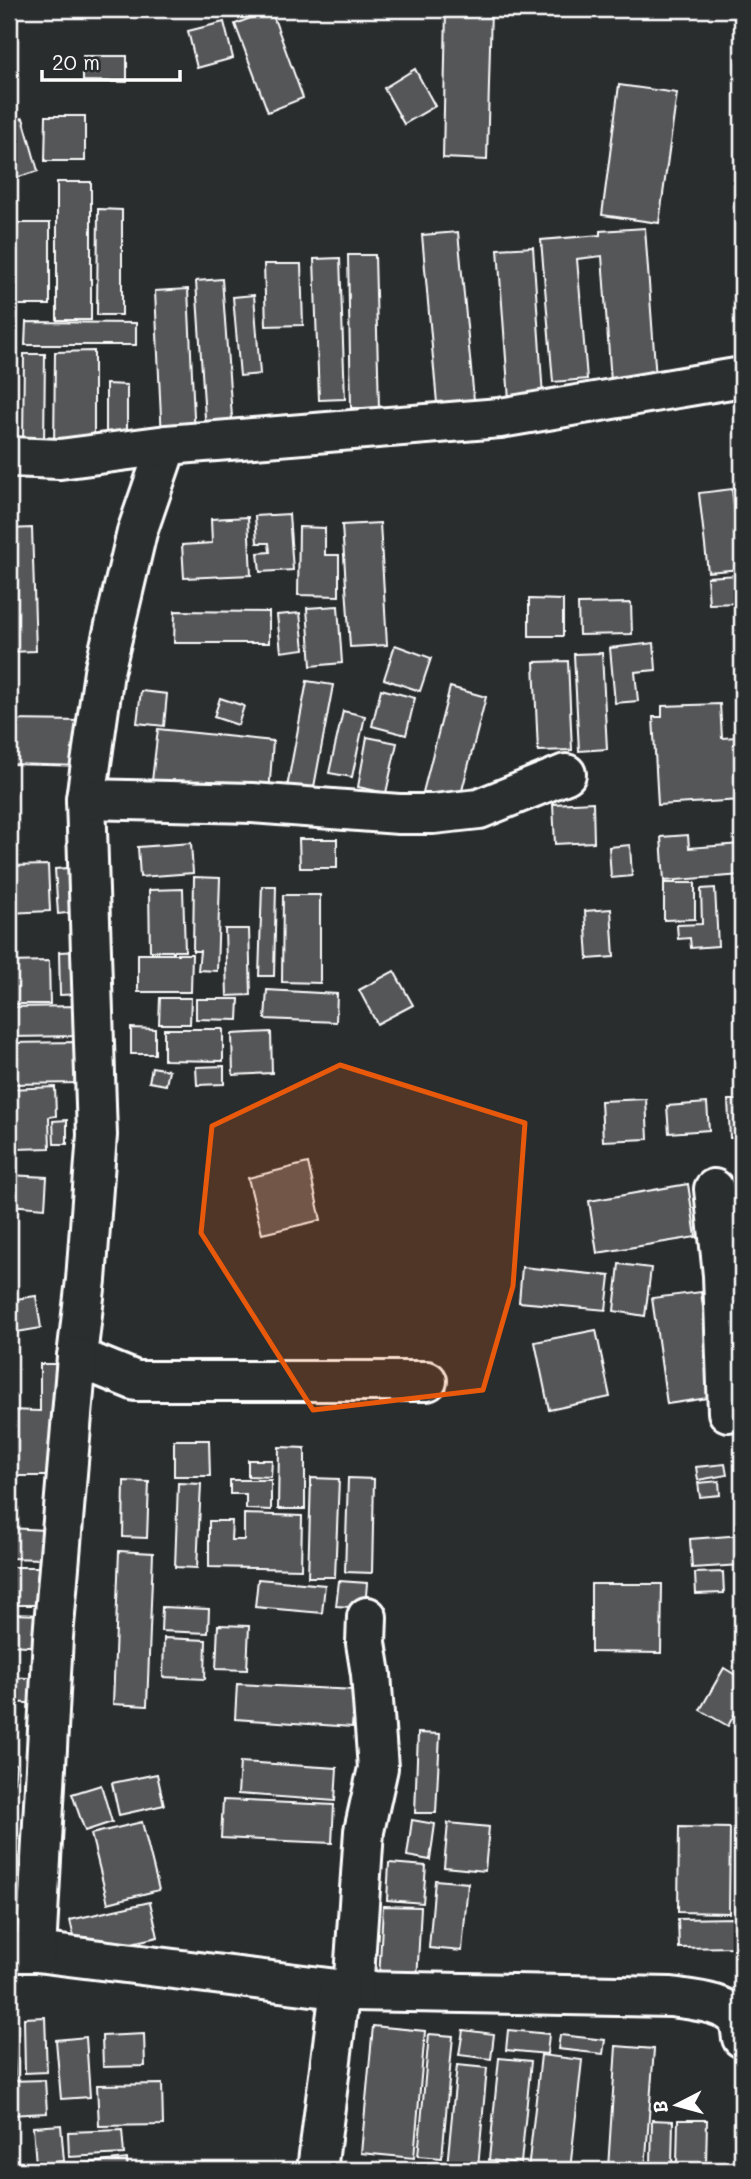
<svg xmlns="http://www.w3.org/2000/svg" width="751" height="2179" font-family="Mali,sans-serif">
<rect width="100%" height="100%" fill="#2a2d2e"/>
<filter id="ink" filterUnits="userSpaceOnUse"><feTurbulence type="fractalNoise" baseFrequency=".0143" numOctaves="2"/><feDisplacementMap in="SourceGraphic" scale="14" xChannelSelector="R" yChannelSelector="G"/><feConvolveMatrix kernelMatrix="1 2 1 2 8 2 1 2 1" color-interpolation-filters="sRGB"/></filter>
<g filter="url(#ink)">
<g fill="#555758" stroke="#fff" stroke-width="2">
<path d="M446,9H491L487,160L443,158Z"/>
<path d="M271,10L303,98L268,112L235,24Z"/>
<path d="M224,22L233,58L197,68L188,31Z"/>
<path d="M83,56H127V82L83,81Z"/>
<path d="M415,69L435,106L404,124L384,88Z"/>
<path d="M619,85L677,93L659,223L602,215Z"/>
<path d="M46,116H85V161H45Z"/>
<path d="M23,118L38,171L9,180V122Z"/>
<rect x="57" y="182" width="34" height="138"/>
<path d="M98,209L122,210V315H97Z"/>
<rect x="9" y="223" width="41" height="82"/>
<path d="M645,228L656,379L611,382L602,256L577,259L587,379L553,382L541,240L600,235V231Z"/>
<path d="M458,232L474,400L437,403L422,235Z"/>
<path d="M533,247L543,397L509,400L498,249Z"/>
<path d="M348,255H375L379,408H351Z"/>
<path d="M340,258L345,399L319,400L314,259Z"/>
<path d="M264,264H301L303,325L266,326Z"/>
<path d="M222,279L233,431L206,433L196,281Z"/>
<path d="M188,289L195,438L162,439L155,291Z"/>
<path d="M254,295L260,374L240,376L233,297Z"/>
<path d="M26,322L136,323V345H25Z"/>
<path d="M94,351V450H54L55,352Z"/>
<path d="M24,354H45L44,444H23Z"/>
<rect x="9" y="357" width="4" height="90"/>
<path d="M106,384L127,385V440H106Z"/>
<path d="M732,489L741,569L708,572L699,493Z"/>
<path d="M289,514L293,570L260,572L258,553L270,552L269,543H257L255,516Z"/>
<path d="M248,517L251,575L184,578L182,545L212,543L211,519Z"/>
<path d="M380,523L387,645L350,647L342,525Z"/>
<path d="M299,527L325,528V555H339V596L298,595Z"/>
<path d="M32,528L36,651L9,652V529Z"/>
<path d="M738,575L740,603L709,604L707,577Z"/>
<path d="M529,599L563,600V636H529Z"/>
<path d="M631,603L632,634L579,635L578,604Z"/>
<path d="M338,606L342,663L311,666L307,608Z"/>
<path d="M175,611L269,612V643H174Z"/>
<path d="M300,613L304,649L281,652L277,615Z"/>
<path d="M654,643L656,670L635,672L638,701L615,703L610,648Z"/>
<path d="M395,645L431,658L420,691L384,679Z"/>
<path d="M602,653L607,749L579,751L574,654Z"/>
<path d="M568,661L572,750L538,751L534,662Z"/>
<path d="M307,681L333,685L311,803L285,798Z"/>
<path d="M450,687L486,697L457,810L421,800Z"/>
<path d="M381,689L415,698L406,735L372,726Z"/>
<path d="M141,691L167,694L164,726L137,723Z"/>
<path d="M220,698L244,706L238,725L214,717Z"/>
<path d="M720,704L722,738L737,737L738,759H742V800L658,805L653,717H662V706Z"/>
<path d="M343,711L365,716L352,777L329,773Z"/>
<path d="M9,720L84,721L83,766L9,764Z"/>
<path d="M158,729L273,741L269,793L152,781Z"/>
<path d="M367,737L397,743L386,793L358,787Z"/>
<path d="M593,802L594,842L555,844L553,804Z"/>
<path d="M742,830V875L664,881L661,837L688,835L689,848L741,844L739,831Z"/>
<path d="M299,839H337V868H300Z"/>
<path d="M191,843L193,873L140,877L138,847Z"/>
<path d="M630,845L632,876L611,878L609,847Z"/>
<path d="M48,865L50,911L9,913V866Z"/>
<path d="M82,867L85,911L58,914L55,869Z"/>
<path d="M194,877L220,878L217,971L198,970L200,951H193Z"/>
<rect x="736" y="881" width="6" height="48"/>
<path d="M664,883H695V919L664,920Z"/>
<path d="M262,886H276L274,976H259Z"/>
<path d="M715,888L718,946L691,948L690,938L678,939L677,925L702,924L701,889Z"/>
<path d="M183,889L185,951H150L149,890Z"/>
<path d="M283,895H320V983L282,982Z"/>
<path d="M611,909L614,957L588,959L585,911Z"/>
<path d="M225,929H249L251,995L227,996Z"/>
<path d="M82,951L84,994L60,995L59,952Z"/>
<path d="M138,954H192L191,992H138Z"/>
<path d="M49,961L50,1004H9V962Z"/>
<path d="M394,971L413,1005L377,1024L359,990Z"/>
<path d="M267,990L337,994L336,1022L265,1019Z"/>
<path d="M160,998H191L190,1024H159Z"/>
<path d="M196,999H239L238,1020L196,1019Z"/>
<path d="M83,1006V1036L9,1037V1007Z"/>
<path d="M131,1028L155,1029V1054H131Z"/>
<path d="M164,1029H223V1061L164,1060Z"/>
<path d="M271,1032L272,1073L233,1075L232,1034Z"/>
<path d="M78,1042L79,1083L9,1084V1043Z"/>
<path d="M224,1066V1084L197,1085L196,1067Z"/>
<path d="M152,1067L169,1070L166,1085L149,1082Z"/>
<path d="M55,1087L56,1116L49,1117L50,1148L16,1149L15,1117H9V1089Z"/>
<path d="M646,1099L648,1139L603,1141L601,1101Z"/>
<path d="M728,1100H742V1138H730Z"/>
<path d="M707,1103L709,1130L669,1133L667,1106Z"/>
<path d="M67,1120V1144H54L53,1121Z"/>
<path d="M308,1163L321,1220L262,1234L248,1178Z"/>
<path d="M9,1175L47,1177L45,1208L9,1205Z"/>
<path d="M688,1184L696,1237L597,1253L589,1201Z"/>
<path d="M619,1264L651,1268L645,1316L614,1311Z"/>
<path d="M522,1267L610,1276L606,1310L519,1302Z"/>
<path d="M701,1292L715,1397L667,1404L652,1298Z"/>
<path d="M36,1296L41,1328L11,1333L9,1300Z"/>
<path d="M596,1330L610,1397L549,1410L535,1342Z"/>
<path d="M40,1364H58L57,1476H9V1410L40,1411Z"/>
<path d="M174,1440H209L210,1476H174Z"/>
<path d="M279,1447L305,1448V1509H278Z"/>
<path d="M248,1460H272L271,1477L248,1476Z"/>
<path d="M725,1464L727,1475L698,1480L696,1467Z"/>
<path d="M311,1478L339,1479L335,1577H308Z"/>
<path d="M348,1478L374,1479L372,1573L345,1572Z"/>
<path d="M230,1480H271V1510L246,1509V1494H230Z"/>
<path d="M124,1481L149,1482L147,1538L123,1537Z"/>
<path d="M719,1481L720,1495L700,1497L698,1483Z"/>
<path d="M178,1483L201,1484L197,1568L175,1567Z"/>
<path d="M244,1514L302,1516L301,1569L209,1567V1521H232L231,1540H244Z"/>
<path d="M9,1528L44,1530L42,1559L9,1558Z"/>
<path d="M742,1535V1565L692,1568L690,1539Z"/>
<path d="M119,1551L153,1553L147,1706L113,1704Z"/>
<rect x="9" y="1567" width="32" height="38"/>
<path d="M723,1572L724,1593L696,1594L695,1573Z"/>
<path d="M258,1579L325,1585L322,1613L255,1607Z"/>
<path d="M339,1581L367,1583L365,1608L336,1606Z"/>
<path d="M591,1584H662L661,1653L591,1652Z"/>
<path d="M162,1607L209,1609L208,1633L161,1631Z"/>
<path d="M9,1614L47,1615L46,1647L9,1645Z"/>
<path d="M218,1625L249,1626L247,1670L216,1669Z"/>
<path d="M164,1638L206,1640L205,1679L163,1677Z"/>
<path d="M724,1668L742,1679V1701L728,1726L700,1710Z"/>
<path d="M9,1677L45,1679L44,1704L9,1702Z"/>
<path d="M237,1684L355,1690L352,1727L235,1719Z"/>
<path d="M418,1733L440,1734L436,1813H415Z"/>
<path d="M240,1762L337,1768L335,1801L238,1794Z"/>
<path d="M9,1763L16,1764L11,1814H9Z"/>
<path d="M157,1774L164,1805L119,1815L112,1783Z"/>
<path d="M101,1785L112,1822L85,1831L72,1794Z"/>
<path d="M223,1800L334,1805L332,1843L221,1838Z"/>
<path d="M412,1820L435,1824L430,1860L407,1856Z"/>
<path d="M142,1822L159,1890L108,1903L91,1834Z"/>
<path d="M448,1823L489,1827L485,1871L444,1867Z"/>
<path d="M679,1827L730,1828L729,1913L678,1912Z"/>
<path d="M389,1863L426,1866L423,1903L387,1900Z"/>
<path d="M435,1880L468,1883L462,1951L429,1948Z"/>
<path d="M150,1902L158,1937L78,1955L70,1920Z"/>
<path d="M383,1906L421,1907L417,1982L379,1980Z"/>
<path d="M735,1918V1947L679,1948L678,1919Z"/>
<path d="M9,1986H10L15,2075H9Z"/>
<path d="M45,2017L47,2072L25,2073L24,2018Z"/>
<path d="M373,2026L425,2031L414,2158L361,2153Z"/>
<path d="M463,2030L494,2034L491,2059L459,2055Z"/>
<path d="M508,2030L549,2034L547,2054L506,2050Z"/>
<path d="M144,2034L145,2066L103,2067L102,2036Z"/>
<path d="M429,2034L453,2036L442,2158L418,2156Z"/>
<path d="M560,2035L605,2040L603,2054L558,2049Z"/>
<path d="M86,2037L90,2097L61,2099L56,2040Z"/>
<path d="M616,2046L654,2049L645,2170L608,2168Z"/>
<path d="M541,2055L582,2060L570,2170H528Z"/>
<path d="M499,2058L531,2061L521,2163L489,2160Z"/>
<path d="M457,2065L487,2068L478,2168L447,2166Z"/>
<path d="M45,2080L47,2113L9,2115V2081Z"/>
<path d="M162,2084L163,2125L99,2126L97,2085Z"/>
<path d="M652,2120L673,2121L672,2165H651Z"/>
<path d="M678,2120H707L706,2165L677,2163Z"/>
<path d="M61,2125L64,2161L36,2164L33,2127Z"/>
<path d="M122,2130L124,2154L69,2157L68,2132Z"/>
<path d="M127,2159L128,2170H51V2167Z"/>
</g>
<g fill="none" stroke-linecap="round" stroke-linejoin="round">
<g stroke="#fff" stroke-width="44">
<g id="minor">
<path d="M167,445L137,532L104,672L86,799L97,1135L86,1280L77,1357L136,1381H427"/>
<path d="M9,457L60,459L167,445L500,418L742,377"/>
<path d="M86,799L252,803L399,814H433L479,809L566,774"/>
<path d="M714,1189L723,1275L728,1412"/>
<path d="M9,1952H36L353,1991L671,1997C690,2000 729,2002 739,2022C741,2026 741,2033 742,2038"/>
<path d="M36,1952L53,1637L77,1357"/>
<path d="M353,1991L364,1831L378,1768L371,1674L366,1643L367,1617"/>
<path d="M317,2170L340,1989"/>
</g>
</g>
<use href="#minor" stroke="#2a2d2e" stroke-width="38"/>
</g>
</g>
<path fill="#e8590c" fill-opacity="0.2" stroke="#e8590c" stroke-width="5" stroke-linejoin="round" d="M340,1065L525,1123L513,1286L483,1390L313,1410L201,1233L212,1126Z"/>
<rect width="751" height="2179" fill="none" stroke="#2a2d2e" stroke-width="35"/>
<rect x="18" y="18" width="716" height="2144" fill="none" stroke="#fff" stroke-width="2.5" filter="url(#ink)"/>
<g transform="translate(677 2105) rotate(264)" stroke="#2a2d2e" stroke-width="5" paint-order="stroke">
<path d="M0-5L12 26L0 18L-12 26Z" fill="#ffffff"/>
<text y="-10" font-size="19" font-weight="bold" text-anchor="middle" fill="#ffffff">B</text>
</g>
<path d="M42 70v10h138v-10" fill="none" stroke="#ffffff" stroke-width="3.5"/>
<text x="52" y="70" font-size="21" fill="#ffffff" stroke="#2a2d2e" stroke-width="5" paint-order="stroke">20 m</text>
</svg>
